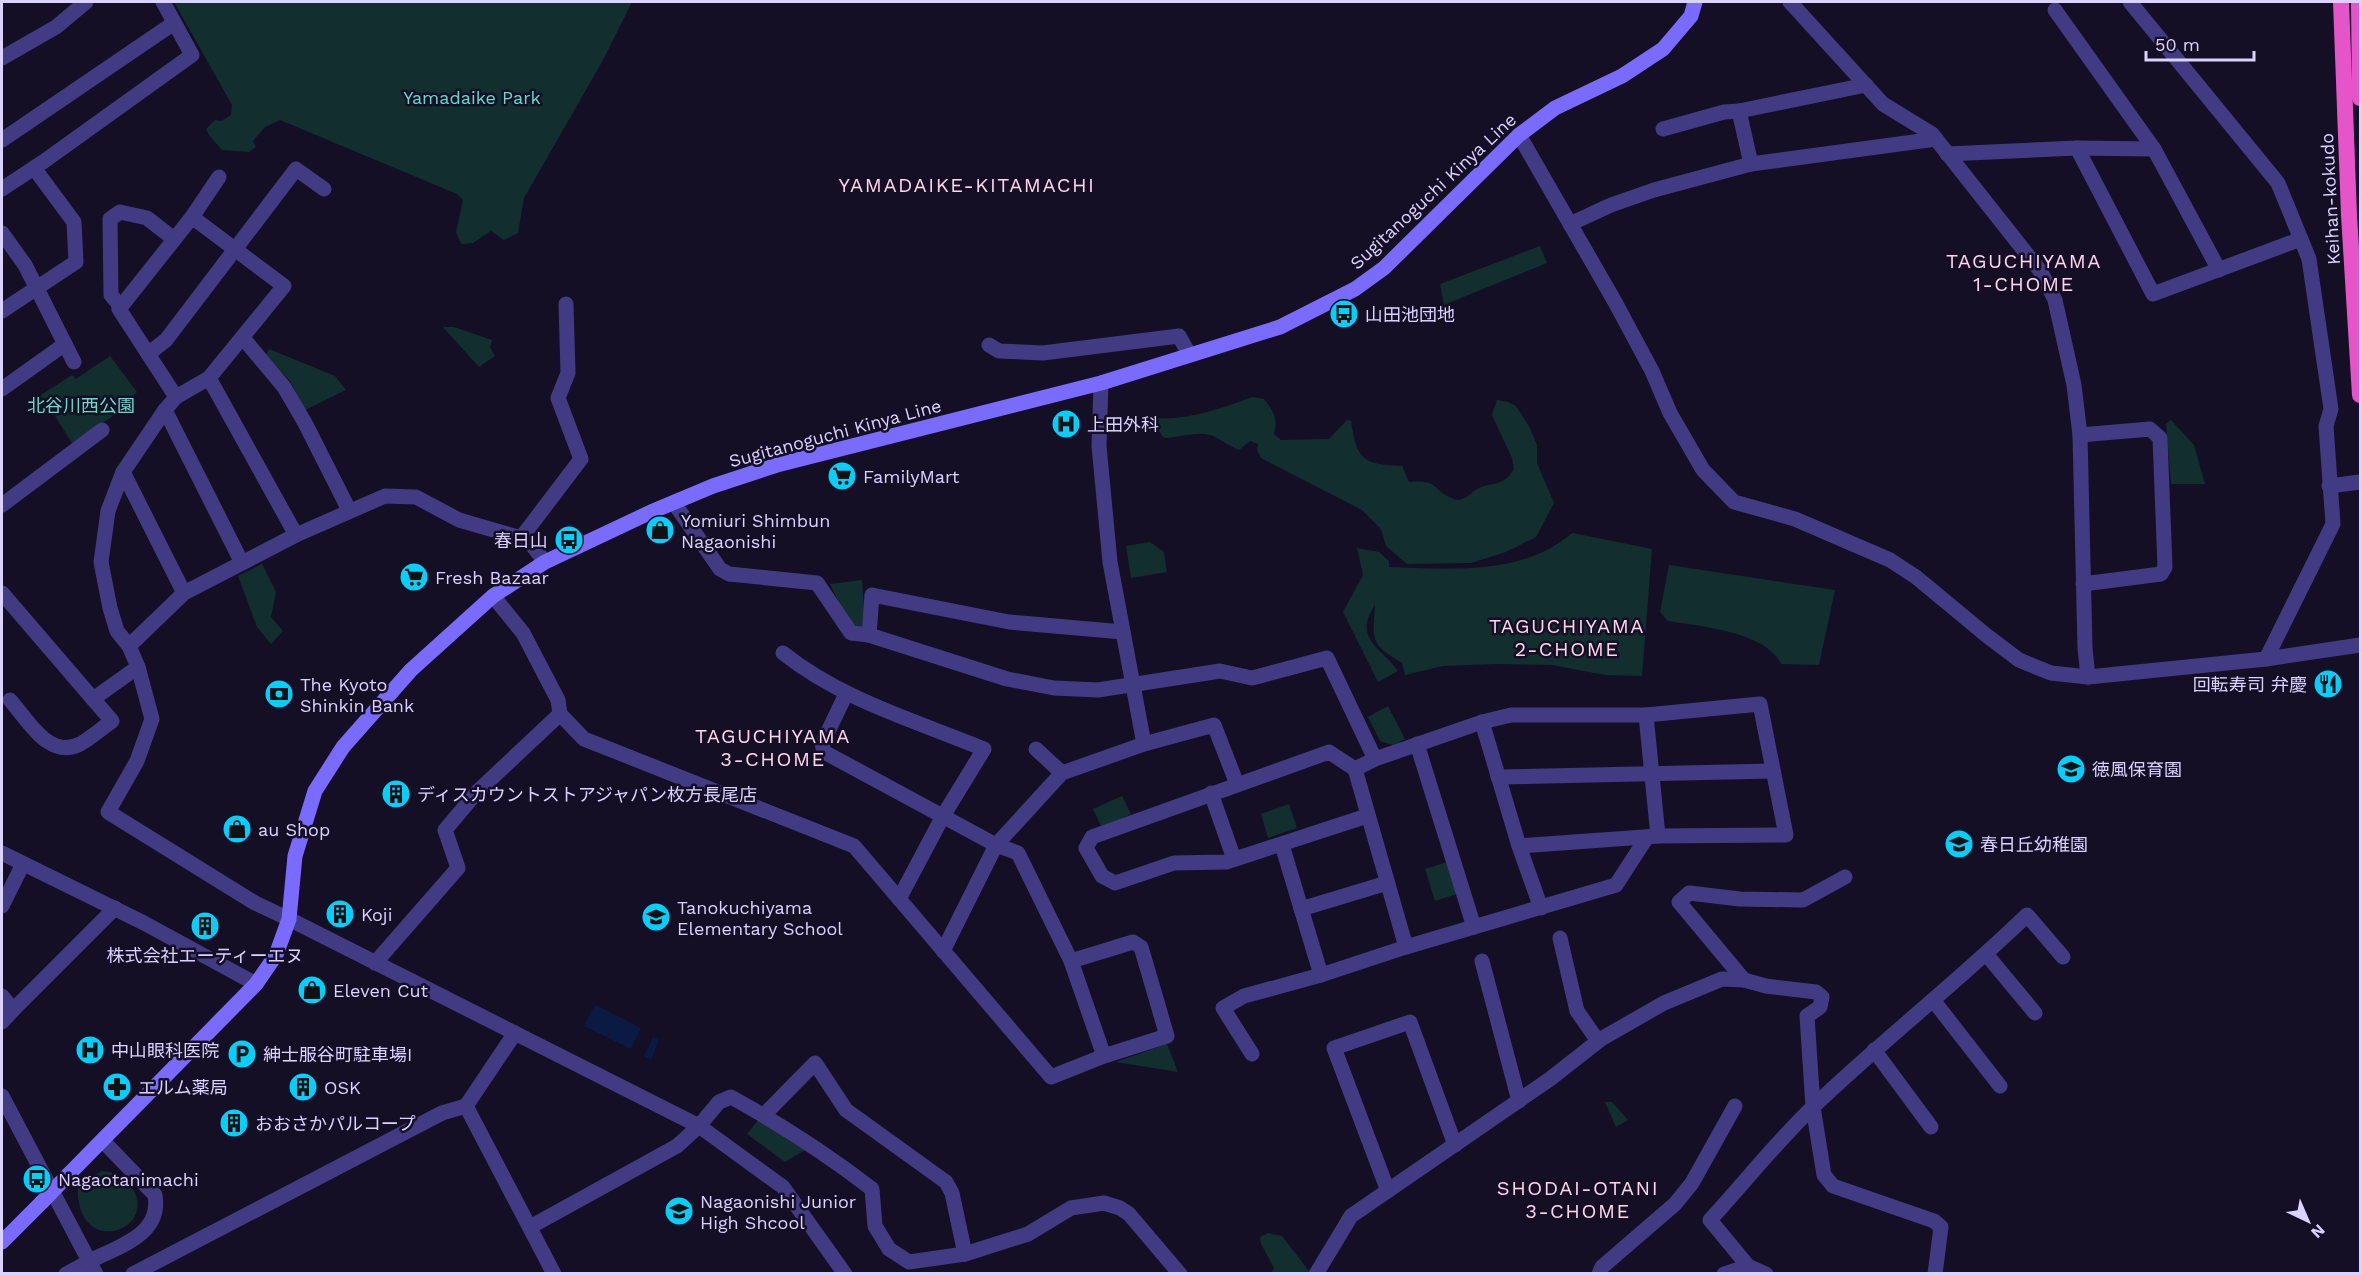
<svg xmlns="http://www.w3.org/2000/svg" width="2362" height="1275" font-family="'Work Sans','Noto Sans JP',sans-serif">
<rect width="100%" height="100%" fill="#140f25"/>
<g fill="#122e2f">
<path d="M174,2H632L602,62L524,198L518,233L504,240L491,231L473,243L461,244L456,232L463,200L457,194L280,120L265,127L253,141L256,147L249,152L222,150L209,135L206,129L215,120L221,121L231,115L232,105Z"/>
<path d="M1540,246L1547,263L1444,305L1440,284Z"/>
<path d="M443,327H454L492,340L490,347L495,356L479,367Z"/>
<path d="M269,349L335,376L346,390L305,410L290,381L266,355Z"/>
<path d="M110,356L137,392L113,416L72,443L52,411L45,409L35,399L72,375L76,379Z"/>
<path d="M1252,397L1264,399C1274,412 1278,418 1274,434L1281,440L1329,439L1347,420L1351,421C1357,461 1363,464 1402,466L1409,482C1441,479 1431,491 1454,499C1463,503 1471,492 1479,488C1494,481 1502,488 1514,469L1512,458L1492,415L1497,400L1508,402L1516,406L1530,428L1537,445V463L1554,503L1536,537L1506,552L1471,563L1407,564L1386,546L1381,529L1362,510L1261,458L1257,450L1258,444L1250,441L1239,450C1229,446 1222,440 1213,436C1198,430 1179,438 1164,438L1157,428L1150,429L1146,425L1148,420L1152,418C1187,421 1220,409 1252,397Z"/>
<path d="M2171,420L2194,445L2205,484H2171L2166,424Z"/>
<path d="M1572,533L1652,549L1642,676L1605,675L1552,665L1496,664L1443,666L1405,675L1402,663C1369,643 1373,640 1375,605C1352,639 1382,648 1398,671L1378,682L1343,612L1363,575L1357,548L1379,552L1389,561V567C1450,569 1523,576 1572,533Z"/>
<path d="M1150,542L1164,552L1167,572L1131,578L1126,546Z"/>
<path d="M262,564L276,592L271,617L283,631L271,644L257,627L238,576Z"/>
<path d="M1669,565L1835,590L1819,665L1781,664C1767,632 1699,626 1668,621L1660,612Z"/>
<path d="M862,580L864,608L862,627L851,628L830,584Z"/>
<path d="M1388,706L1405,739L1393,745L1380,741L1368,717Z"/>
<path d="M1122,796L1131,814L1102,828L1093,809Z"/>
<path d="M1289,804L1297,828L1268,838L1261,814Z"/>
<path d="M1447,862L1457,894L1435,901L1425,869Z"/>
<path d="M1167,1044L1178,1072L1116,1062Z"/>
<path d="M1605,1102H1612L1628,1120L1616,1127Z"/>
<path d="M759,1119L805,1150L785,1162L747,1134Z"/>
<path d="M102,1171C117,1173 125,1176 133,1189C158,1232 73,1260 78,1183Z"/>
<path d="M1268,1233L1282,1236L1309,1271L1307,1273H1271L1274,1268L1261,1244L1260,1237Z"/>
</g>
<g fill="#0a1a43">
<path d="M595,1005L641,1028L631,1049L584,1026Z"/>
<path d="M653,1037L659,1040L651,1060L644,1056Z"/>
</g>
<g fill="none" stroke-linecap="round" stroke-linejoin="round">
<g stroke="#433a84" stroke-width="15">
<path d="M1790,2L1883,104L1932,134L2041,272L2055,300L2074,385L2080,435L2085,648L2088,677"/>
<path d="M2130,2L2278,183L2309,259L2331,409L2326,426L2333,524L2266,659"/>
<path d="M2055,10L2154,149L2219,270"/>
<path d="M2,58L56,27L86,2"/>
<path d="M1739,111L1751,164"/>
<path d="M1663,129L1724,112L1739,111L1866,85"/>
<path d="M2,140L174,23"/>
<path d="M2077,148L2153,294L2301,239"/>
<path d="M1947,154L2077,148L2154,149"/>
<path d="M2,189L43,162L192,55L163,2"/>
<path d="M192,217L219,177"/>
<path d="M1570,224L1611,205L1654,190L1751,164L1936,139"/>
<path d="M2,233L25,265L74,362"/>
<path d="M121,307L111,295L110,219L120,212L147,218L174,239"/>
<path d="M2,311L76,262L74,222L34,168"/>
<path d="M243,338L284,387L305,423L349,510"/>
<path d="M989,345L999,351L1043,353L1179,336L1189,354"/>
<path d="M148,354L166,340L296,169L324,189"/>
<path d="M209,378L296,535"/>
<path d="M1101,383L1099,446L1110,562L1144,744"/>
<path d="M2,389L65,344"/>
<path d="M176,397L119,309L192,217L284,286L209,378L176,397L165,410L123,472L108,511L101,562L110,608L117,631L129,646L138,667L152,719L137,761L108,812L255,903L289,919"/>
<path d="M165,410L241,561"/>
<path d="M2080,435L2150,429L2160,438L2165,567L2161,574L2083,584"/>
<path d="M123,472L184,593"/>
<path d="M2329,486L2360,482"/>
<path d="M674,503L720,569L729,574L817,583L851,633L869,635"/>
<path d="M2,505L102,430"/>
<path d="M521,538L581,459L558,398L568,373L566,304"/>
<path d="M2,593L93,699L138,667"/>
<path d="M493,596L523,633L558,700L560,714L584,739L854,846L1051,1077L1104,1056L1167,1036L1141,947L1133,942L1071,961"/>
<path d="M1123,632L1009,622L872,595L869,635L1007,679L1054,688L1098,690L1220,671L1252,678L1327,658L1375,759"/>
<path d="M129,646L184,593L296,535L385,496L416,497L459,520L521,538L532,545L545,562"/>
<path d="M783,653C842,700 916,721 984,749L943,816L899,899"/>
<path d="M846,694L822,744L824,752L996,845L1018,853L1071,961L1104,1056"/>
<path d="M10,700C28,720 49,760 80,744C91,738 102,728 112,721L93,699"/>
<path d="M1646,715L1658,836"/>
<path d="M1482,722L1519,846L1541,908"/>
<path d="M1417,744L1474,927"/>
<path d="M1036,749L1062,773"/>
<path d="M1355,769L1375,759L1482,722L1511,715H1646L1760,704L1786,835L1658,836L1519,846"/>
<path d="M1498,777L1773,771"/>
<path d="M1211,793L1234,859"/>
<path d="M1367,816L1226,862L1174,863L1115,883L1102,876L1086,848L1092,837L1329,752L1355,769L1406,947"/>
<path d="M1282,845L1321,975L1406,947L1616,885L1647,837"/>
<path d="M2,853L144,923L256,984"/>
<path d="M2,906L23,864"/>
<path d="M1301,909L1387,883"/>
<path d="M1560,938L1577,1011L1598,1041"/>
<path d="M943,951L996,845L1062,773L1144,744L1214,725L1237,784"/>
<path d="M1986,954L2035,1013"/>
<path d="M1482,961L1519,1101"/>
<path d="M375,963L458,868L445,830L477,792L560,714"/>
<path d="M1744,980L1679,902L1689,893L1740,899L1803,900L1845,877"/>
<path d="M2,996L13,1010L115,908"/>
<path d="M1933,1000L2000,1086"/>
<path d="M2,1022L13,1010"/>
<path d="M1874,1050L1931,1127"/>
<path d="M1252,1054L1223,1008L1244,996L1321,975"/>
<path d="M466,1106L515,1033"/>
<path d="M764,1115L815,1063L846,1110L946,1182L952,1193L965,1254"/>
<path d="M1388,1191L1334,1048L1410,1022L1455,1145"/>
<path d="M530,1227L677,1146L699,1126L719,1102L731,1097C780,1124 828,1155 872,1189L875,1226L889,1249L909,1262L965,1254L1028,1234L1071,1208L1104,1203L1120,1208L1129,1214L1180,1274"/>
<path d="M66,1274L90,1261"/>
<path d="M133,1274L442,1113L466,1106L554,1274"/>
<path d="M1316,1274L1351,1216L1550,1079L1601,1039L1664,1003L1722,979L1744,980L1766,986L1816,992L1822,997L1820,1007L1807,1016L1813,1107L1824,1175L1833,1186L1934,1221L1941,1227L1935,1274"/>
<path d="M1599,1274L1602,1267L1675,1204L1692,1183L1735,1106"/>
<path d="M1724,1274L1748,1266"/>
<path d="M1766,1274L1748,1266L1710,1220C1745,1182 1778,1140 1815,1105C1884,1039 1959,981 2027,915L2063,957"/>
</g>
<g stroke="#433a84" stroke-width="15">
<path d="M1519,135L1615,302L1652,371L1670,413L1703,470L1734,502L1795,519L1890,560L1916,577L1986,635L2019,660L2051,673L2088,677L2266,659L2360,645"/>
<path d="M289,919L699,1126L783,1187L845,1274"/>
<path d="M2,1096L96,1274"/>
<path d="M90,1261C119,1246 162,1235 155,1195L103,1141"/>
</g>
<g stroke="#7a6afe" stroke-width="15">
<path d="M68,1175L256,984L276,955L289,919L295,856L315,791L343,747L411,670L493,596L545,562L651,512L713,486L777,465L1101,383L1280,327L1355,289L1384,268L1519,135L1555,108L1622,76L1663,49L1691,16L1695,2"/>
<path d="M2,1242L42,1202"/>
</g>
<g stroke="#e654ca" stroke-width="16">
<path d="M2341,2L2349,215L2360,395"/>
<path d="M2359,2L2360,98"/>
</g>
<path stroke="#7a6afe" stroke-width="15" d="M42,1202L68,1175"/>
</g>
<defs>
<g id="bus-disc" transform="scale(1.5)"><circle r="9.5" fill="#01d0fd" stroke="#140f25"/><path d="M-5-6H5V4H4V6H2V4H-2V6H-4V4H-5ZM-3.5-4V0h7V-4ZM-3.5 1.2v1.5H-2V1.2ZM2 1.2v1.5H3.5V1.2Z" fill="#111"/></g>
<g id="hospital-disc" transform="scale(1.5)"><circle r="9.5" fill="#01d0fd" stroke="#140f25"/><path d="M-5-5h3v3.5h4V-5h3V5h-3V1.5h-4V5h-3Z" fill="#111"/></g>
<g id="supermarket-disc" transform="scale(1.5)"><circle r="9.5" fill="#01d0fd" stroke="#140f25"/><path d="M-6-5.5h2.5l.6 2H6L4.5 2H-2.5L-4.4-4H-6ZM-1.5 3.2a1.3 1.3 0 1 0 .1 0ZM3 3.2a1.3 1.3 0 1 0 .1 0Z" fill="#111"/></g>
<g id="shop-disc" transform="scale(1.5)"><circle r="9.5" fill="#01d0fd" stroke="#140f25"/><path d="M-5-2.5h2.3a2.7 3.5 0 0 1 5.4 0H5L5.5 6h-11ZM-1.5-2.5h3a1.5 2.3 0 0 0-3 0Z" fill="#111"/></g>
<g id="restaurant-disc" transform="scale(1.5)"><circle r="9.5" fill="#01d0fd" stroke="#140f25"/><path d="M-5-6h1v4h1v-4h1v4h1v-4h1v5L-1.5 .5V6h-2V.5L-5-1ZM5-6V6H3V1.5H1.5Q1.5-4 5-6Z" fill="#111"/></g>
<g id="bank-disc" transform="scale(1.5)"><circle r="9.5" fill="#01d0fd" stroke="#140f25"/><path d="M-6-4H6V4H-6ZM0-2.3a2.3 2.3 0 1 0 0 4.6a2.3 2.3 0 1 0 0-4.6Z" fill="#111"/></g>
<g id="school-disc" transform="scale(1.5)"><circle r="9.5" fill="#01d0fd" stroke="#140f25"/><path d="M0-5L7-2L0 1L-7-2ZM-4 1L0 2.5L4 1V4Q0 6-4 4Z" fill="#111"/></g>
<g id="building-disc" transform="scale(1.5)"><circle r="9.5" fill="#01d0fd" stroke="#140f25"/><path d="M-4-6H4V6H1V3H-1V6H-4ZM-2.5-4.3h1.7v1.8h-1.7ZM.8-4.3h1.7v1.8H.8ZM-2.5-1h1.7V.8h-1.7ZM.8-1h1.7V.8H.8Z" fill="#111"/></g>
<g id="parking-disc" transform="scale(1.5)"><circle r="9.5" fill="#01d0fd" stroke="#140f25"/><path d="M-3.5-5.5H1a3.5 3.5 0 0 1 0 7H-1V5.5H-3.5ZM-1-3.4V-.6H.8a1.4 1.4 0 0 0 0-2.8Z" fill="#111"/></g>
<g id="pharmacy-disc" transform="scale(1.5)"><circle r="9.5" fill="#01d0fd" stroke="#140f25"/><path d="M-2-6h4v4h4v4h-4v4h-4v-4h-4v-4h4Z" fill="#111"/></g>
</defs>
<g fill-rule="evenodd">
<use href="#bus-disc" x="1344" y="314"/>
<use href="#hospital-disc" x="1066" y="424"/>
<use href="#supermarket-disc" x="842" y="476"/>
<use href="#shop-disc" x="660" y="530"/>
<use href="#bus-disc" x="569" y="540"/>
<use href="#supermarket-disc" x="414" y="577"/>
<use href="#restaurant-disc" x="2328" y="684"/>
<use href="#bank-disc" x="279" y="694"/>
<use href="#school-disc" x="2071" y="769"/>
<use href="#building-disc" x="396" y="794"/>
<use href="#shop-disc" x="237" y="829"/>
<use href="#school-disc" x="1959" y="844"/>
<use href="#building-disc" x="340" y="914"/>
<use href="#school-disc" x="656" y="917"/>
<use href="#building-disc" x="205" y="926"/>
<use href="#shop-disc" x="312" y="990"/>
<use href="#hospital-disc" x="90" y="1050"/>
<use href="#parking-disc" x="242" y="1054"/>
<use href="#pharmacy-disc" x="117" y="1087"/>
<use href="#building-disc" x="303" y="1087"/>
<use href="#building-disc" x="234" y="1123"/>
<use href="#bus-disc" x="37" y="1179"/>
<use href="#school-disc" x="679" y="1211"/>
</g>
<g text-anchor="middle" dominant-baseline="central" stroke-width="5" stroke-linejoin="round" paint-order="stroke">
<g font-size="18" fill="#5edfc9" stroke="#140f25">
<text x="472" y="97">Yamadaike Park</text>
<text x="81" y="405">北谷川西公園</text>
</g>
<g font-size="18" fill="#dbd3ff" stroke="#140f25">
<text transform="translate(1433 191) rotate(-43)">Sugitanoguchi Kinya Line</text>
<text transform="translate(2330 199) rotate(-93)">Keihan-kokudo</text>
<text transform="translate(835 433) rotate(-15)">Sugitanoguchi Kinya Line</text>
</g>
<g font-size="18" fill="#dbd3ff" stroke="#140f25" text-anchor="start">
<text x="1365" y="314">山田池団地</text>
<text x="1087" y="424">上田外科</text>
<text x="863" y="476">FamilyMart</text>
<text x="681" y="520">Yomiuri Shimbun<tspan x="681" dy="21">Nagaonishi</tspan></text>
<text x="548" y="540" text-anchor="end">春日山</text>
<text x="435" y="577">Fresh Bazaar</text>
<text x="300" y="684">The Kyoto<tspan x="300" dy="21">Shinkin Bank</tspan></text>
<text x="2307" y="684" text-anchor="end">回転寿司 弁慶</text>
<text x="2092" y="769">徳風保育園</text>
<text x="417" y="794">ディスカウントストアジャパン枚方長尾店</text>
<text x="258" y="829">au Shop</text>
<text x="1980" y="844">春日丘幼稚園</text>
<text x="677" y="907">Tanokuchiyama<tspan x="677" dy="21">Elementary School</tspan></text>
<text x="361" y="914">Koji</text>
<text x="205" y="955" text-anchor="middle">株式会社エーティーエヌ</text>
<text x="333" y="990">Eleven Cut</text>
<text x="111" y="1050">中山眼科医院</text>
<text x="263" y="1054">紳士服谷町駐車場I</text>
<text x="138" y="1087">エルム薬局</text>
<text x="324" y="1087">OSK</text>
<text x="255" y="1123">おおさかパルコープ</text>
<text x="58" y="1179">Nagaotanimachi</text>
<text x="700" y="1201">Nagaonishi Junior<tspan x="700" dy="21">High Shcool</tspan></text>
</g>
<g font-size="20" letter-spacing="1.5" fill="#ffd5ec" stroke="#140f25">
<text x="967" y="185">YAMADAIKE-KITAMACHI</text>
<text x="2024" y="261">TAGUCHIYAMA<tspan x="2024" dy="23">1-CHOME</tspan></text>
<text x="1567" y="626">TAGUCHIYAMA<tspan x="1567" dy="23">2-CHOME</tspan></text>
<text x="773" y="736">TAGUCHIYAMA<tspan x="773" dy="23">3-CHOME</tspan></text>
<text x="1578" y="1188">SHODAI-OTANI<tspan x="1578" dy="23">3-CHOME</tspan></text>
</g>
</g>
<rect width="2362" height="1275" fill="none" stroke="#dbd3ff" stroke-width="6"/>
<g transform="translate(2308 1221) rotate(136)" stroke="#140f25" stroke-width="4.5" paint-order="stroke">
<path d="M0-4.5L10 22L0 15L-10 22Z" fill="#dbd3ff"/>
<text y="-9" font-size="16" font-weight="bold" text-anchor="middle" fill="#dbd3ff">N</text>
</g>
<path d="M2146 51v9h108v-9" fill="none" stroke="#dbd3ff" stroke-width="3"/>
<text x="2155" y="51" font-size="18" fill="#dbd3ff" stroke="#140f25" stroke-width="4.5" paint-order="stroke">50 m</text>
</svg>
